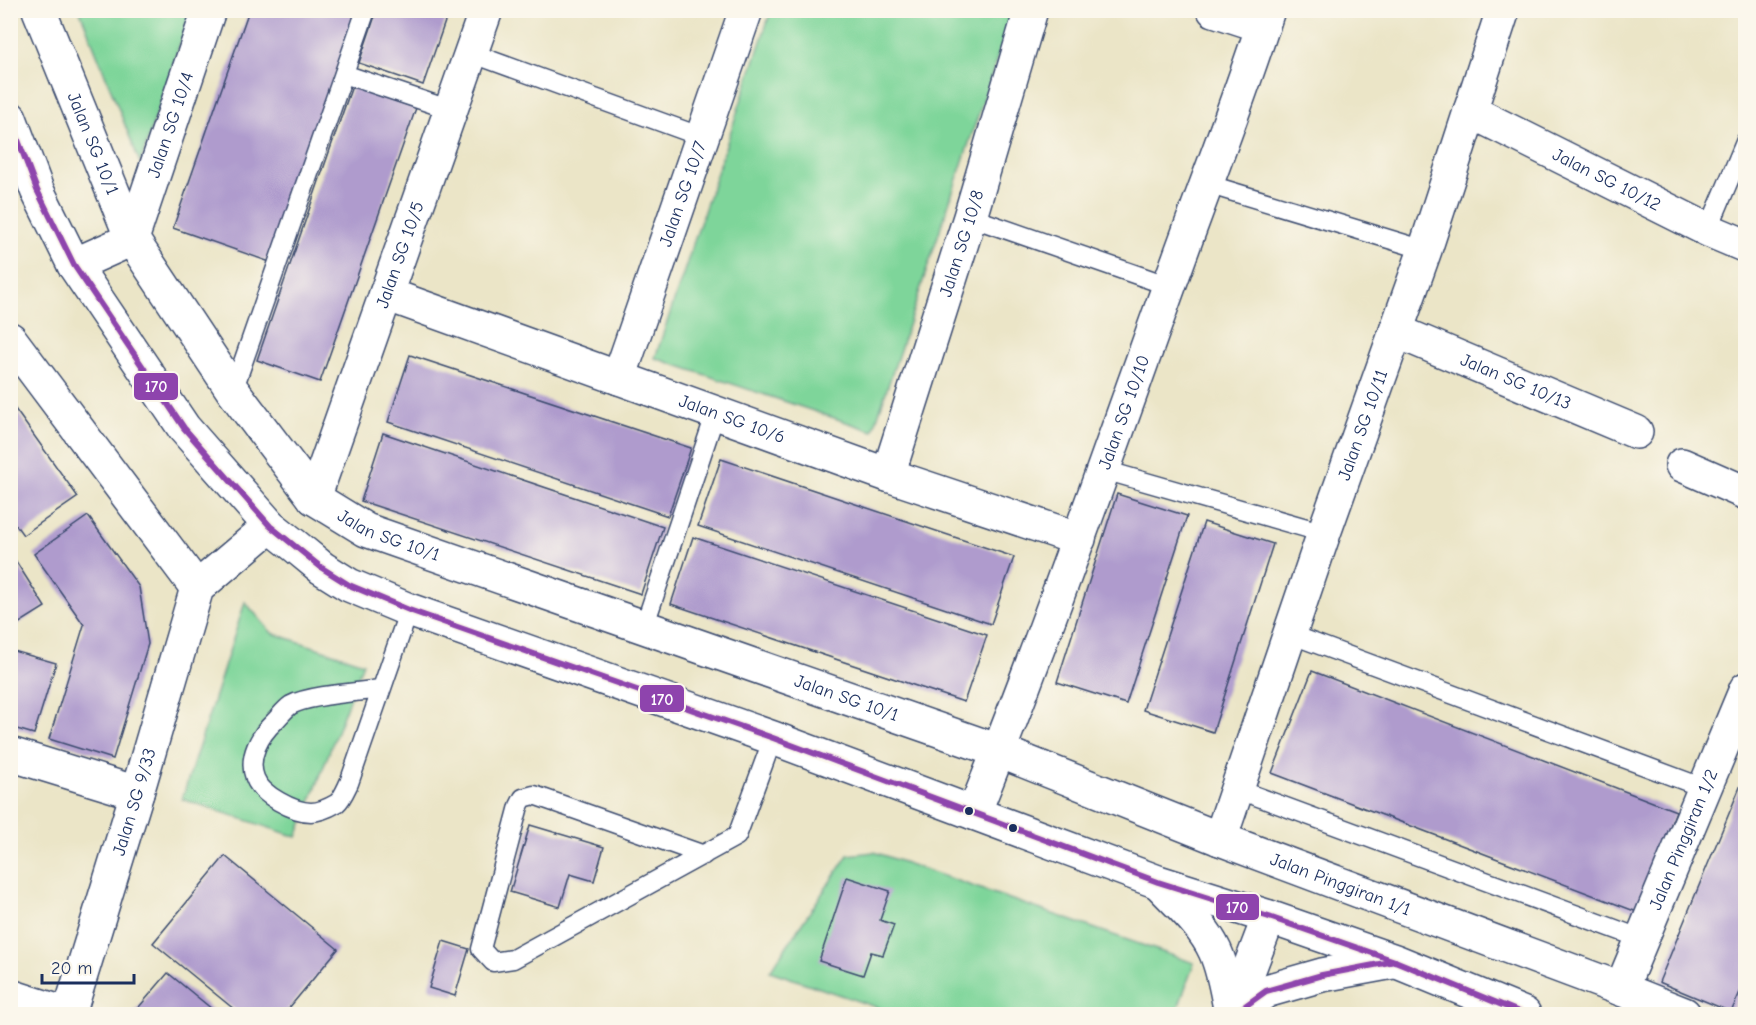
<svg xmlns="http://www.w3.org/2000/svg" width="1756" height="1025" font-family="'Comic Neue',sans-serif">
<rect width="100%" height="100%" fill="#fbf7ec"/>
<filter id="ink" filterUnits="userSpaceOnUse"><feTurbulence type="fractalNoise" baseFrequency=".0167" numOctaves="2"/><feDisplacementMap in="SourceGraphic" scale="12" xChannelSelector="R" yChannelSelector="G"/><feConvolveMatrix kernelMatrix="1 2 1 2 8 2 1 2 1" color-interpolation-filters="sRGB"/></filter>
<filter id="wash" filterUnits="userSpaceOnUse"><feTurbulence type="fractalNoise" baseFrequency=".008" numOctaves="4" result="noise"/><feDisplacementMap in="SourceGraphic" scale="24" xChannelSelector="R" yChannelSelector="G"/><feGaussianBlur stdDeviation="1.35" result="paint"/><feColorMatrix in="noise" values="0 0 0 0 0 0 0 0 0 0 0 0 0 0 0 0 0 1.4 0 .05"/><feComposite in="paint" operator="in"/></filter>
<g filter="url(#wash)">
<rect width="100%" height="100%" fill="#ebe5c7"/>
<g fill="#7ed59a" stroke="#4c827c" stroke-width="1.5">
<path d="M80,11H191L140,163Z"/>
<path d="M771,11H1013L873,431L655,358Z"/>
<path d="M245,602L272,633L363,663L297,837L182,799Z"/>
<path d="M874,852L1194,963L1176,1014H896L770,971L848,855Z"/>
</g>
<g id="blocks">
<g fill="#af9bcd">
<path d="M249,10H358L270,262L173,228Z"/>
<path d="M377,10H449L423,85L359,63Z"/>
<path d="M352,86L416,108L320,382L257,360Z"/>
<path d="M410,355L691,448L668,516L388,422Z"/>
<path d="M10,402L78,497L23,535L10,517Z"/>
<path d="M383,433L663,527L641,594L361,501Z"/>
<path d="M721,459L1014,557L991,624L698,526Z"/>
<path d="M1117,494L1187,516L1126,704L1057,682Z"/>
<path d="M88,516L139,587L148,644L113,759L49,739L84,625L34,554Z"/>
<path d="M1204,522L1273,544L1213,732L1143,710Z"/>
<path d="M693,537L987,635L964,702L671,604Z"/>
<path d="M10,552L45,607L10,629Z"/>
<path d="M10,650L56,663L34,734L10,727Z"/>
<path d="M1312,671L1676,811L1637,912L1272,773Z"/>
<path d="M1745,775L1746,979L1731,1012L1659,982Z"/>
<path d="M530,825L604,847L594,881L570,874L560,907L510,892Z"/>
<path d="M225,856L338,949L284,1014H240L153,943Z"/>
<path d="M847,877L890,891L880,920L894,925L883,955L871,952L863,975L819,961Z"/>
<path d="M443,941L469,949L455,996L429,988Z"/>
<path d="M168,973L218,1014H133Z"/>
</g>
</g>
</g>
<g filter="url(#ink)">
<use href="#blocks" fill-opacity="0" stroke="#3a4a6e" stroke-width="1.5"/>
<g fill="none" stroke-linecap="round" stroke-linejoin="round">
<g stroke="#3a4a6e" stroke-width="21">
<g id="lane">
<path d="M471,53L702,137"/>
<path d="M344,74L451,110"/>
<path d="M1207,184L1425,250"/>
<path d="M970,217L1169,286"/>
<path d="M1708,230L1746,140"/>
<path d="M233,391L366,10"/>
<path d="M1104,470L1324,533"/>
<path d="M644,627L716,412"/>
<path d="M1290,634L1704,788"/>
<path d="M381,689C359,692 309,695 291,705C285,709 280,716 275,721C260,735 247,757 255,778C261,795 294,812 311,812C320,812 330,807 337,803C342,799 346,789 349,783L409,610"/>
<path d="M1237,789L1642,939"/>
<path d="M704,855L534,795L523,798L519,806L481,949L493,962L513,959L737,836L773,738"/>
</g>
</g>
<g stroke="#3a4a6e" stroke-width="36">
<g id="street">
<path id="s1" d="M39,10L132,239L233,391L314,498L366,530L999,751L1220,839L1621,989L1684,1014"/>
<path d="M1214,10L1263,26"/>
<path id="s2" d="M1470,111L1708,230L1746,246"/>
<path id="s3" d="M74,265L132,239L209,10"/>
<path id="s4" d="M386,294L888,475L1079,539"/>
<path id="s5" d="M1396,331L1636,432"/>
<path d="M10,339L197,588"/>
<path id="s6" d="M619,378L746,10"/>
<path d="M1682,465L1746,493"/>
<path id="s7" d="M888,475L970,217L1031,10"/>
<path id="s8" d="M314,498L486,10"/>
<path d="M10,754L137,793"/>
<path id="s9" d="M974,813C1044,640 1105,464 1168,289C1201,196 1238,104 1268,10"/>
<path id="s10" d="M1220,839L1324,533L1425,250L1503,10"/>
<path id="s11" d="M1621,989L1746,689"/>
<path d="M10,996L66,1014"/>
</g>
</g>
<g stroke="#3a4a6e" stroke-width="36">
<g id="secondary">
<path d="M10,118L37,190L74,265L184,428L270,526L294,545L322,568L349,585L409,610L773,738L1158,882L1269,917L1395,961L1524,1014"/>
<path d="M1161,885C1180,905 1203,925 1215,951C1224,971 1227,993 1231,1014"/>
<path id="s12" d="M69,1014L137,793L197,588L270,526"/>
<path d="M1232,1014L1269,917"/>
<path d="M1234,1014L1266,991L1322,975L1393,962"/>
</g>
</g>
<use href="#lane" stroke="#fff" stroke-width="18"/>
<use href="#street" stroke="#fff" stroke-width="33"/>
<use href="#secondary" stroke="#fff" stroke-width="33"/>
<g stroke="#fbf7ec" stroke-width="10">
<g id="bus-1">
<path d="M10,119L37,190L74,265L184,428L270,526L322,568L349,585L409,610L773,738L1158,882L1269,917L1395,961L1524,1014"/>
<path d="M1234,1014L1266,991L1322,975L1395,961"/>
</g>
</g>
<use href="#bus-1" stroke="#8e44ad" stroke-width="6"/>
</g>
</g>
<g fill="#1b2f5e" stroke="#fbf7ec" stroke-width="2">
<circle cx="969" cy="811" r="5"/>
<circle cx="1013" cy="828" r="5"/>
</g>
<g text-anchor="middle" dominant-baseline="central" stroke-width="4.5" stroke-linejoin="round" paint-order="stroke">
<g font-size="18" fill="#1b2f5e" stroke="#fbf7ec">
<text stroke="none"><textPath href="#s3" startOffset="184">Jalan SG 10/4</textPath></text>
<text stroke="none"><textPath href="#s1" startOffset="144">Jalan SG 10/1</textPath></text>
<text stroke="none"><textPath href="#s2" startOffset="153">Jalan SG 10/12</textPath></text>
<text stroke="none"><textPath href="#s6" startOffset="195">Jalan SG 10/7</textPath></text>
<text stroke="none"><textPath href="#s7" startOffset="243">Jalan SG 10/8</textPath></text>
<text stroke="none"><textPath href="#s8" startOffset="258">Jalan SG 10/5</textPath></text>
<text stroke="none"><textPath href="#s5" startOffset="130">Jalan SG 10/13</textPath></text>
<text stroke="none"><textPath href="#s9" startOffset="428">Jalan SG 10/10</textPath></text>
<text stroke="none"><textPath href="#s4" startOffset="368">Jalan SG 10/6</textPath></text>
<text stroke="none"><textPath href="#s10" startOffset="438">Jalan SG 10/11</textPath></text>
<text stroke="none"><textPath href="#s1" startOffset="648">Jalan SG 10/1</textPath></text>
<text stroke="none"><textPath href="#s1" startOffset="1134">Jalan SG 10/1</textPath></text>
<text stroke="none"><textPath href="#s12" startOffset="222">Jalan SG 9/33</textPath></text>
<text stroke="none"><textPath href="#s11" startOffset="162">Jalan Pinggiran 1/2</textPath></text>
<text stroke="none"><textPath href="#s1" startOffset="1662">Jalan Pinggiran 1/1</textPath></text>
</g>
</g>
<g stroke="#fbf7ec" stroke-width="2">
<rect x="133" y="372" width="46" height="29" rx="6" fill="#8e44ad"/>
<rect x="639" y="684" width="46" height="29" rx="6" fill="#8e44ad"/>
<rect x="1215" y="893" width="45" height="28" rx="6" fill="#8e44ad"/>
</g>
<g font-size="16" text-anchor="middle" font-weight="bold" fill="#fff">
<text x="156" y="392">170</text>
<text x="662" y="705">170</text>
<text x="1237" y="913">170</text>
</g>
<rect width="1756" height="1025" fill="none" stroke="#fbf7ec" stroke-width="36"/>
<path d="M42 974v9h92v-9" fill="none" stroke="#1b2f5e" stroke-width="3"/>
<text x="51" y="974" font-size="18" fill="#1b2f5e" stroke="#fbf7ec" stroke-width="4.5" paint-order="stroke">20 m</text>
</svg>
